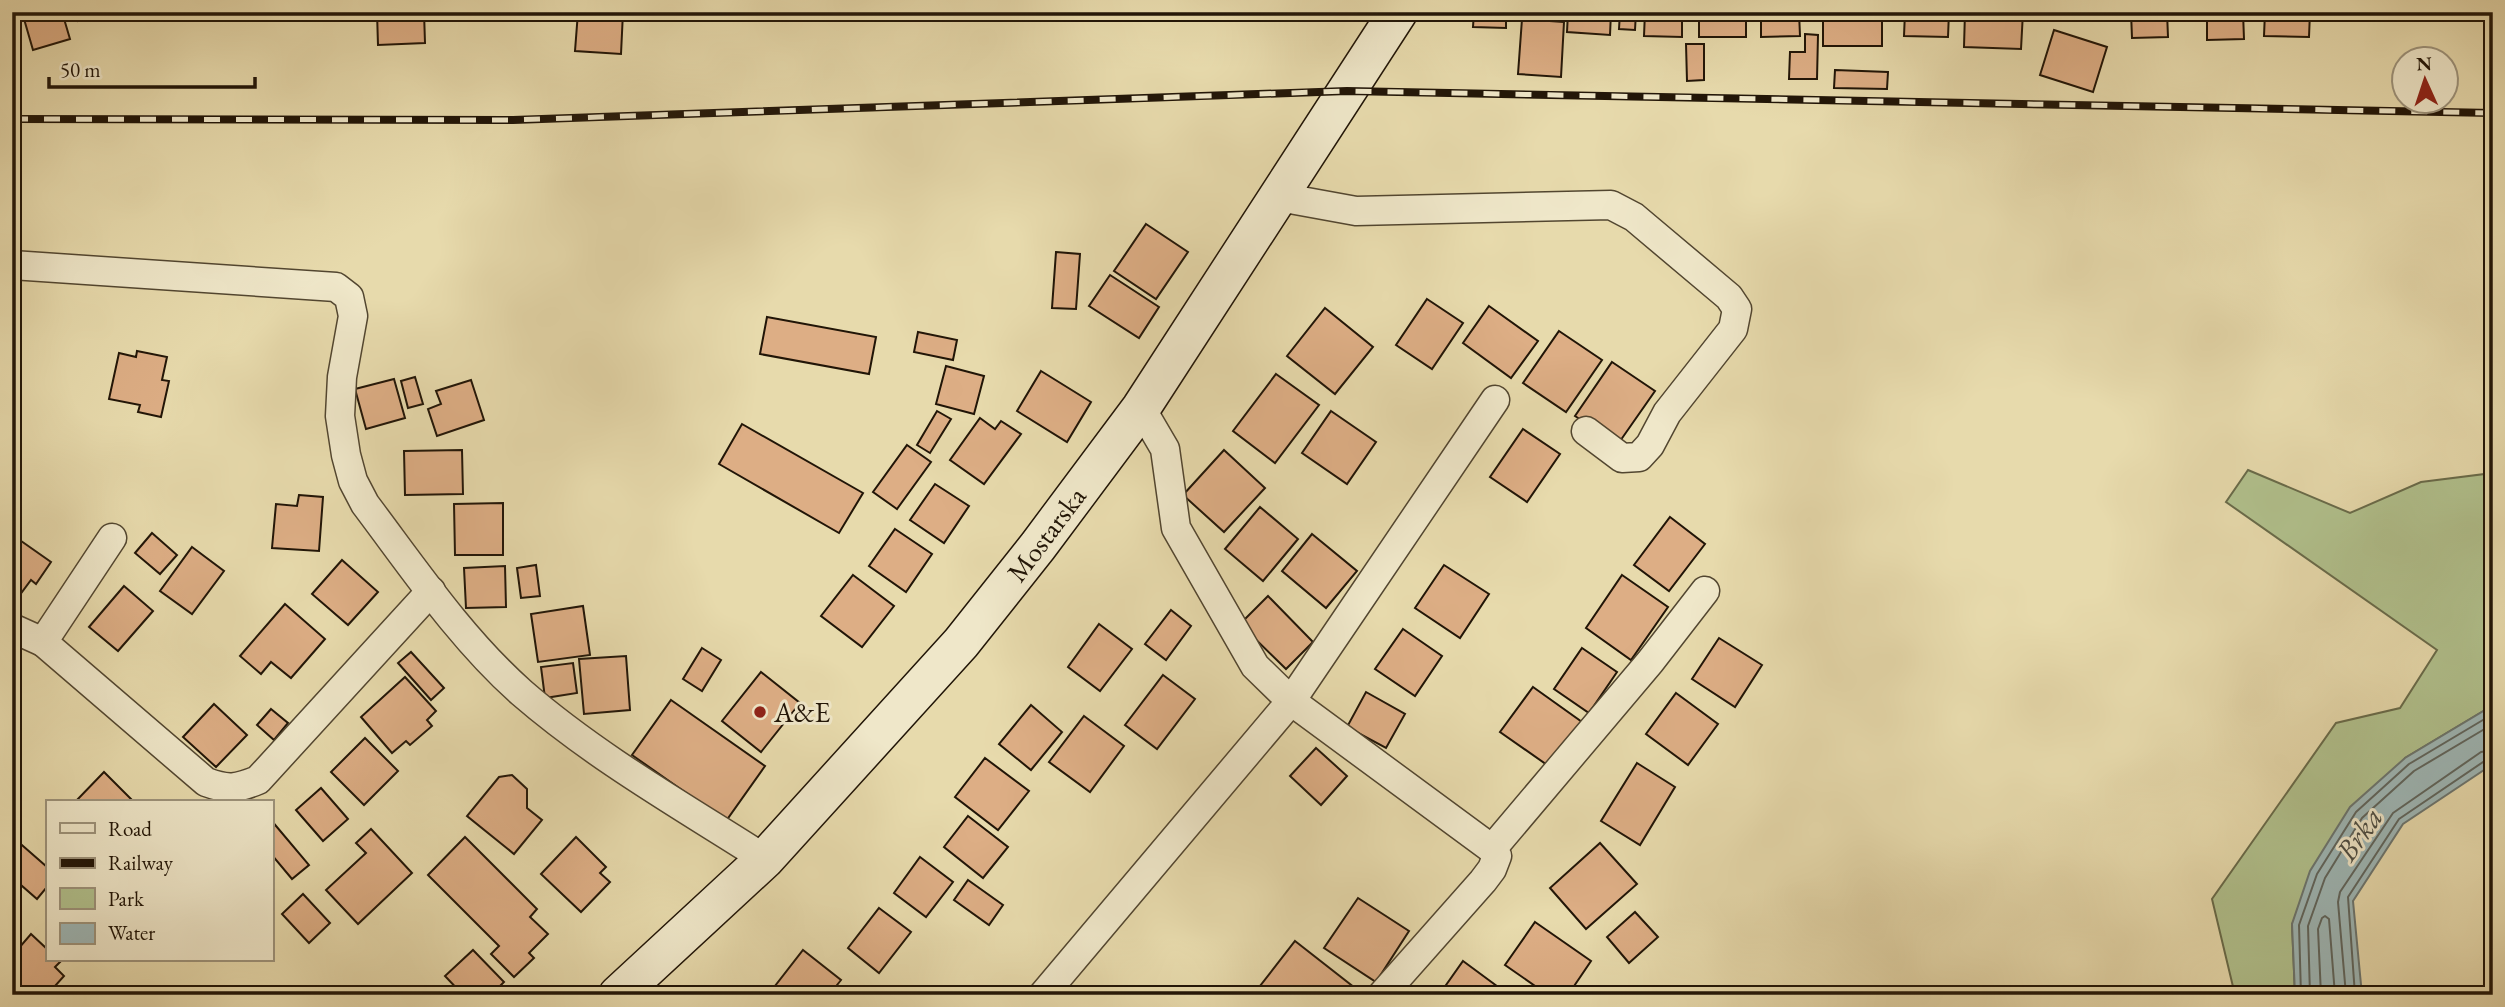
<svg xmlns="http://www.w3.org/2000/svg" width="2505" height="1007" font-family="'EB Garamond',serif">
<rect width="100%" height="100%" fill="#e7daac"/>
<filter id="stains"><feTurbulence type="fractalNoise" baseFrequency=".00286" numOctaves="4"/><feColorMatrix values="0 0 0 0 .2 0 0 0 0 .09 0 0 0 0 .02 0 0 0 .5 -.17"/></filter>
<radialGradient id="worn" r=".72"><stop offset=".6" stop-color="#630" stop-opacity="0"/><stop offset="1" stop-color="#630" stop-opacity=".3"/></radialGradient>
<path fill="#b1c18d" stroke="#696b4a" stroke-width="2" d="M2248,470L2350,513L2421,482L2493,473V703L2490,707L2405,758L2292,924L2295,995H2235L2212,899L2336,723L2400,708L2437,650L2226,502Z"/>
<path fill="#9eb7b6" stroke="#6c7670" stroke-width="2" d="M2493,703V764L2403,824L2353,901L2362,995H2295L2292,924L2310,871L2350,807L2405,758L2490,707Z"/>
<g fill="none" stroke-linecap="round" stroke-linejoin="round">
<g stroke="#60665e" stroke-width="2">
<path d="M2301,995L2299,925L2317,874L2356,812L2409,764L2493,714"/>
<path d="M2310,995L2308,926L2325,878L2362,818L2414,771L2493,724"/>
<path d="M2321,995L2318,929L2322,918L2325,916L2329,919L2335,995"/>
<path d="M2346,995L2338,902L2340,892L2393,813L2481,752L2493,750"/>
<path d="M2355,995L2348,897L2399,819L2486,760L2493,758"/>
</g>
</g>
<g fill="#ddae85" stroke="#211507" stroke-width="2">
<path d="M22,12H62L70,39L33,50Z"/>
<path d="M74,12H97L78,21Z"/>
<path d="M377,12H424L425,43L378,45Z"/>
<path d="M578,12H623L621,54L575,51Z"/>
<path d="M1474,12H1506V28L1473,27Z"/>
<path d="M1568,12H1611L1610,35L1567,32Z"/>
<path d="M1620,12H1636L1635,30L1619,29Z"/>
<path d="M1645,12H1682V37L1644,36Z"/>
<rect x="1699" y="12" width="47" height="25"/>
<path d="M1761,12H1799L1800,36L1761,37Z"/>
<rect x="1823" y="12" width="59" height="34"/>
<path d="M1905,12H1949L1948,37L1904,36Z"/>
<path d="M1965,12H2023L2021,49L1964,47Z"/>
<path d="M2131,12H2167L2168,37L2132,38Z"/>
<path d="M2207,12H2243L2244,39L2207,40Z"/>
<path d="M2265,12H2310L2309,37L2264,36Z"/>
<path d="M1522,19L1564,22L1561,77L1518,74Z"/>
<path d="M2054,30L2107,47L2093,92L2040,75Z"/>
<path d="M1805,34L1818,35L1817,79H1789L1790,52H1805Z"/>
<path d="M1686,44H1704V80L1687,81Z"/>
<path d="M1835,70L1888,72L1887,89L1834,88Z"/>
<path d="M1146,224L1188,252L1156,299L1114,271Z"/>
<path d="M1056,252L1080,254L1076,309L1052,308Z"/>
<path d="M1110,275L1159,307L1139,338L1089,306Z"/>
<path d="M1427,299L1463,323L1432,369L1396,345Z"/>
<path d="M1489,306L1538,341L1511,378L1463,343Z"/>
<path d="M1325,308L1373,347L1335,394L1287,356Z"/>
<path d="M767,317L876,337L869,374L760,354Z"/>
<path d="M1559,331L1602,360L1566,412L1523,383Z"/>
<path d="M918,332L957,340L953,360L914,352Z"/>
<path d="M137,351L167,357L162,380L169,381L161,417L138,412L140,405L109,399L119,353L136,357Z"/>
<path d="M1612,362L1655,391L1618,444L1575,416Z"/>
<path d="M946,366L984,376L974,414L936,404Z"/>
<path d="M1041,371L1091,402L1067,442L1017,411Z"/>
<path d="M1276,374L1319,405L1275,463L1233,431Z"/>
<path d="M415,377L423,404L408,408L401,381Z"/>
<path d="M394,379L405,418L366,429L355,389Z"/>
<path d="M471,380L484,420L437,436L428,409L441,404L436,391Z"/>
<path d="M937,411L951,419L930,453L917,445Z"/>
<path d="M1331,411L1376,442L1347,484L1302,453Z"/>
<path d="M980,418L995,429L1001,421L1021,434L984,484L950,460Z"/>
<path d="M742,424L863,493L839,533L719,464Z"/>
<path d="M1523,429L1560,454L1527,502L1490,477Z"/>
<path d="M907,445L931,462L897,509L873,492Z"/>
<path d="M462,450L463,494L405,495L404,451Z"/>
<path d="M1224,450L1265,488L1224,532L1183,495Z"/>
<path d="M935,484L969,506L944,543L910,520Z"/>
<path d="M299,495L323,497L319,551L272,548L276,504L297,506Z"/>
<path d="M503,503V555H455L454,504Z"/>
<path d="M1260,507L1298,539L1263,581L1225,549Z"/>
<path d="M1670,517L1705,544L1669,591L1634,565Z"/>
<path d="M895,529L932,554L906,592L869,566Z"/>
<path d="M152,533L177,555L160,574L135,553Z"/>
<path d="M1312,534L1357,571L1326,608L1282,571Z"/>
<path d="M14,536L51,562L36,584L31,580L19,596L12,591V539Z"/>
<path d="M192,547L224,571L192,614L160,591Z"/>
<path d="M342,560L378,592L348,625L312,594Z"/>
<path d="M536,565L540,596L521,598L517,568Z"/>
<path d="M1444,565L1489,594L1460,638L1415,608Z"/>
<path d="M505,566L506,607L466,608L464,568Z"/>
<path d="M853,575L894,606L862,647L821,616Z"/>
<path d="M1622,575L1668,607L1631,660L1586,628Z"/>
<path d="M124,586L153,611L118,651L89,627Z"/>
<path d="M1268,596L1313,642L1286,669L1240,624Z"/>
<path d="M285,604L325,639L291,678L271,662L261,674L240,656Z"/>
<path d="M583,606L590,655L538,662L531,614Z"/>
<path d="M1171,610L1191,626L1166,660L1145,644Z"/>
<path d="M1099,624L1132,649L1100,691L1068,667Z"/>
<path d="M1403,629L1442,656L1415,696L1375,669Z"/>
<path d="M1719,638L1762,665L1735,707L1692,679Z"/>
<path d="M702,648L721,660L702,691L683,679Z"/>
<path d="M1582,648L1617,672L1589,713L1554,689Z"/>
<path d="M411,652L444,688L431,700L398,663Z"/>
<path d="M626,656L630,710L584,714L579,659Z"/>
<path d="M573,663L577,693L545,698L541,667Z"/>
<path d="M761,672L800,703L761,752L722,721Z"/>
<path d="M1163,675L1195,699L1157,749L1125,725Z"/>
<path d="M405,677L436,711L427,720L432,726L410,745L406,741L392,753L361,717Z"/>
<path d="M1533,687L1582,722L1550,767L1500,732Z"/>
<path d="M1366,692L1405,714L1386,748L1347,727Z"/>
<path d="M1676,693L1718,724L1688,765L1646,734Z"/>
<path d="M671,700L765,766L726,821L632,755Z"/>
<path d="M214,704L247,735L216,767L183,737Z"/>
<path d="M1031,705L1062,732L1031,770L999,744Z"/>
<path d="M271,709L288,723L274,740L257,725Z"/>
<path d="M1084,716L1124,746L1090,792L1049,762Z"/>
<path d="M365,738L398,771L364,805L331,772Z"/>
<path d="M1316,748L1347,776L1321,805L1290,776Z"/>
<path d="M985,758L1029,791L998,830L955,797Z"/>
<path d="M1637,763L1675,787L1640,845L1601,821Z"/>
<path d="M104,772L134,802H75Z"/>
<path d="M512,775L527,789V808L542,820L514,854L467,816L499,777Z"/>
<path d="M321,788L348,819L323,841L296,810Z"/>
<path d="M968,816L1008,847L983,878L944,847Z"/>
<path d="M271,820L309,865L292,879L271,854Z"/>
<path d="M371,829L412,873L358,924L326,890L366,853L356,843Z"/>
<path d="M465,837L537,909L530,917L548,934L529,953L534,958L514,977L491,954L499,946L428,875Z"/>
<path d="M576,837L606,867L600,873L610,882L581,912L541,874Z"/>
<path d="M15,839L47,867V887L37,899L22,886L12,897V842Z"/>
<path d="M1600,843L1637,884L1586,929L1550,888Z"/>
<path d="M920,857L953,882L926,917L894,893Z"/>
<path d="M968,880L1003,905L989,925L954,900Z"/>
<path d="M303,894L330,923L309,943L282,914Z"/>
<path d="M1358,898L1409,931L1376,982L1324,948Z"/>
<path d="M879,908L911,932L879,973L848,948Z"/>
<path d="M1635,912L1658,937L1629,963L1607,937Z"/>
<path d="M1535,922L1591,961L1568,995H1548L1505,965Z"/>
<path d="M31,934L47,949V960L61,961L55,967L64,976L47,995L38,988L32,995H12V956Z"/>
<path d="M1295,941L1355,988L1350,995H1253Z"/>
<path d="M473,950L504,982L491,995H463L445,976Z"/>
<path d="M803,950L841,980L829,995H768Z"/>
<path d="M1463,961L1509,995H1439Z"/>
</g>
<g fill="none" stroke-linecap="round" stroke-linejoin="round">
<g stroke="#524630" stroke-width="31">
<g id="minor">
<path d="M1279,197L1356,211L1611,205L1634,217L1729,297L1737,309L1733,329L1667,413L1650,445L1639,457L1622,458L1586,431"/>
<path d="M12,265L336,287L349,297L353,316L342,377L340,416L346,455L353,481L365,504C414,569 461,639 522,693C596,757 682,806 765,859"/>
<path d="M1141,408L1165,449L1176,528L1255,666L1291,701L1492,849L1497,856L1492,869L1483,881L1382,995"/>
<path d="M112,538L43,642L206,782C228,790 236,789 258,780L431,591"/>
<path d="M12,628L43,642"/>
<path d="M1492,849L1650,662L1705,591"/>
<path d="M1043,995L1291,701L1495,400"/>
</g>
</g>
<g stroke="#211507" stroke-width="41">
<path id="secondary" d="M618,995L765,859L961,643L1038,546L1141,408L1398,12"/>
</g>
<use href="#minor" stroke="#efe7c9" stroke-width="28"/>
<use href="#secondary" stroke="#efe7c9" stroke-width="38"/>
<g stroke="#211507" stroke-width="8">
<path id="rail" d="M12,119L513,120L1347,91L2493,113"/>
</g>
<use href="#rail" stroke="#efe7c9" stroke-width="5" stroke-dasharray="16" stroke-linecap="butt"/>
</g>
<circle fill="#8f2418" stroke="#efe7c9" stroke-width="2.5" cx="760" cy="712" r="7"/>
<g text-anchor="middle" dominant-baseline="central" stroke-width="6" stroke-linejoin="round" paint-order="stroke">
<g font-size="28" fill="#211507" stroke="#efe7c9">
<text transform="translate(1046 534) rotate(-53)">Mostarska</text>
</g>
<g font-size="28" fill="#211507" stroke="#efe7c9" text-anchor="start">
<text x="774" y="712">A&amp;E</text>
</g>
<g font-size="30" font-style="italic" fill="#4d4e44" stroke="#efe7c9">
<text transform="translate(2359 834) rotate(-55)">Brka</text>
</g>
</g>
<rect width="2505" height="1007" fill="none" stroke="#e7daac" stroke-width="42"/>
<rect x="14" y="14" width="2477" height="979" fill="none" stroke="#211507" stroke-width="3.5"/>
<rect x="21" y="21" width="2463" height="965" fill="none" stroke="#211507" stroke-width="2"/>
<rect x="46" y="800" width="228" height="161" fill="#efe7c9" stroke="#9d937b" stroke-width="2"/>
<rect x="60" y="823" width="35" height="10" fill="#efe7c9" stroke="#9d937b" stroke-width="2"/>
<text x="108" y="836" font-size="21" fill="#211507">Road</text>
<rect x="60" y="858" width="35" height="10" fill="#211507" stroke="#9d937b" stroke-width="2"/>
<text x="108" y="870" font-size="21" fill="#211507">Railway</text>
<rect x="60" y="888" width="35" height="21" fill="#b1c18d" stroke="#9d937b" stroke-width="2"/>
<text x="108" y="906" font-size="21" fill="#211507">Park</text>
<rect x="60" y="923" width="35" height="21" fill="#9eb7b6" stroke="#9d937b" stroke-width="2"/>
<text x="108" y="940" font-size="21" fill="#211507">Water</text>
<g transform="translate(2425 80) rotate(357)"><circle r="33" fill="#efe7c9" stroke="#9d937b" stroke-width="2"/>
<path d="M0-5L12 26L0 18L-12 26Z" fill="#8f2418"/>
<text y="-10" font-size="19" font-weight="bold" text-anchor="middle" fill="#211507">N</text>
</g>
<path d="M49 77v10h206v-10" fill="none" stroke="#211507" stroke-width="3.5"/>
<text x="60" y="77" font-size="21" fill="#211507" stroke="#efe7c9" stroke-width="5" paint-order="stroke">50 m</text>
<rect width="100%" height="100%" filter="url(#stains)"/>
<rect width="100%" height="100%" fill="url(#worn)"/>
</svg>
